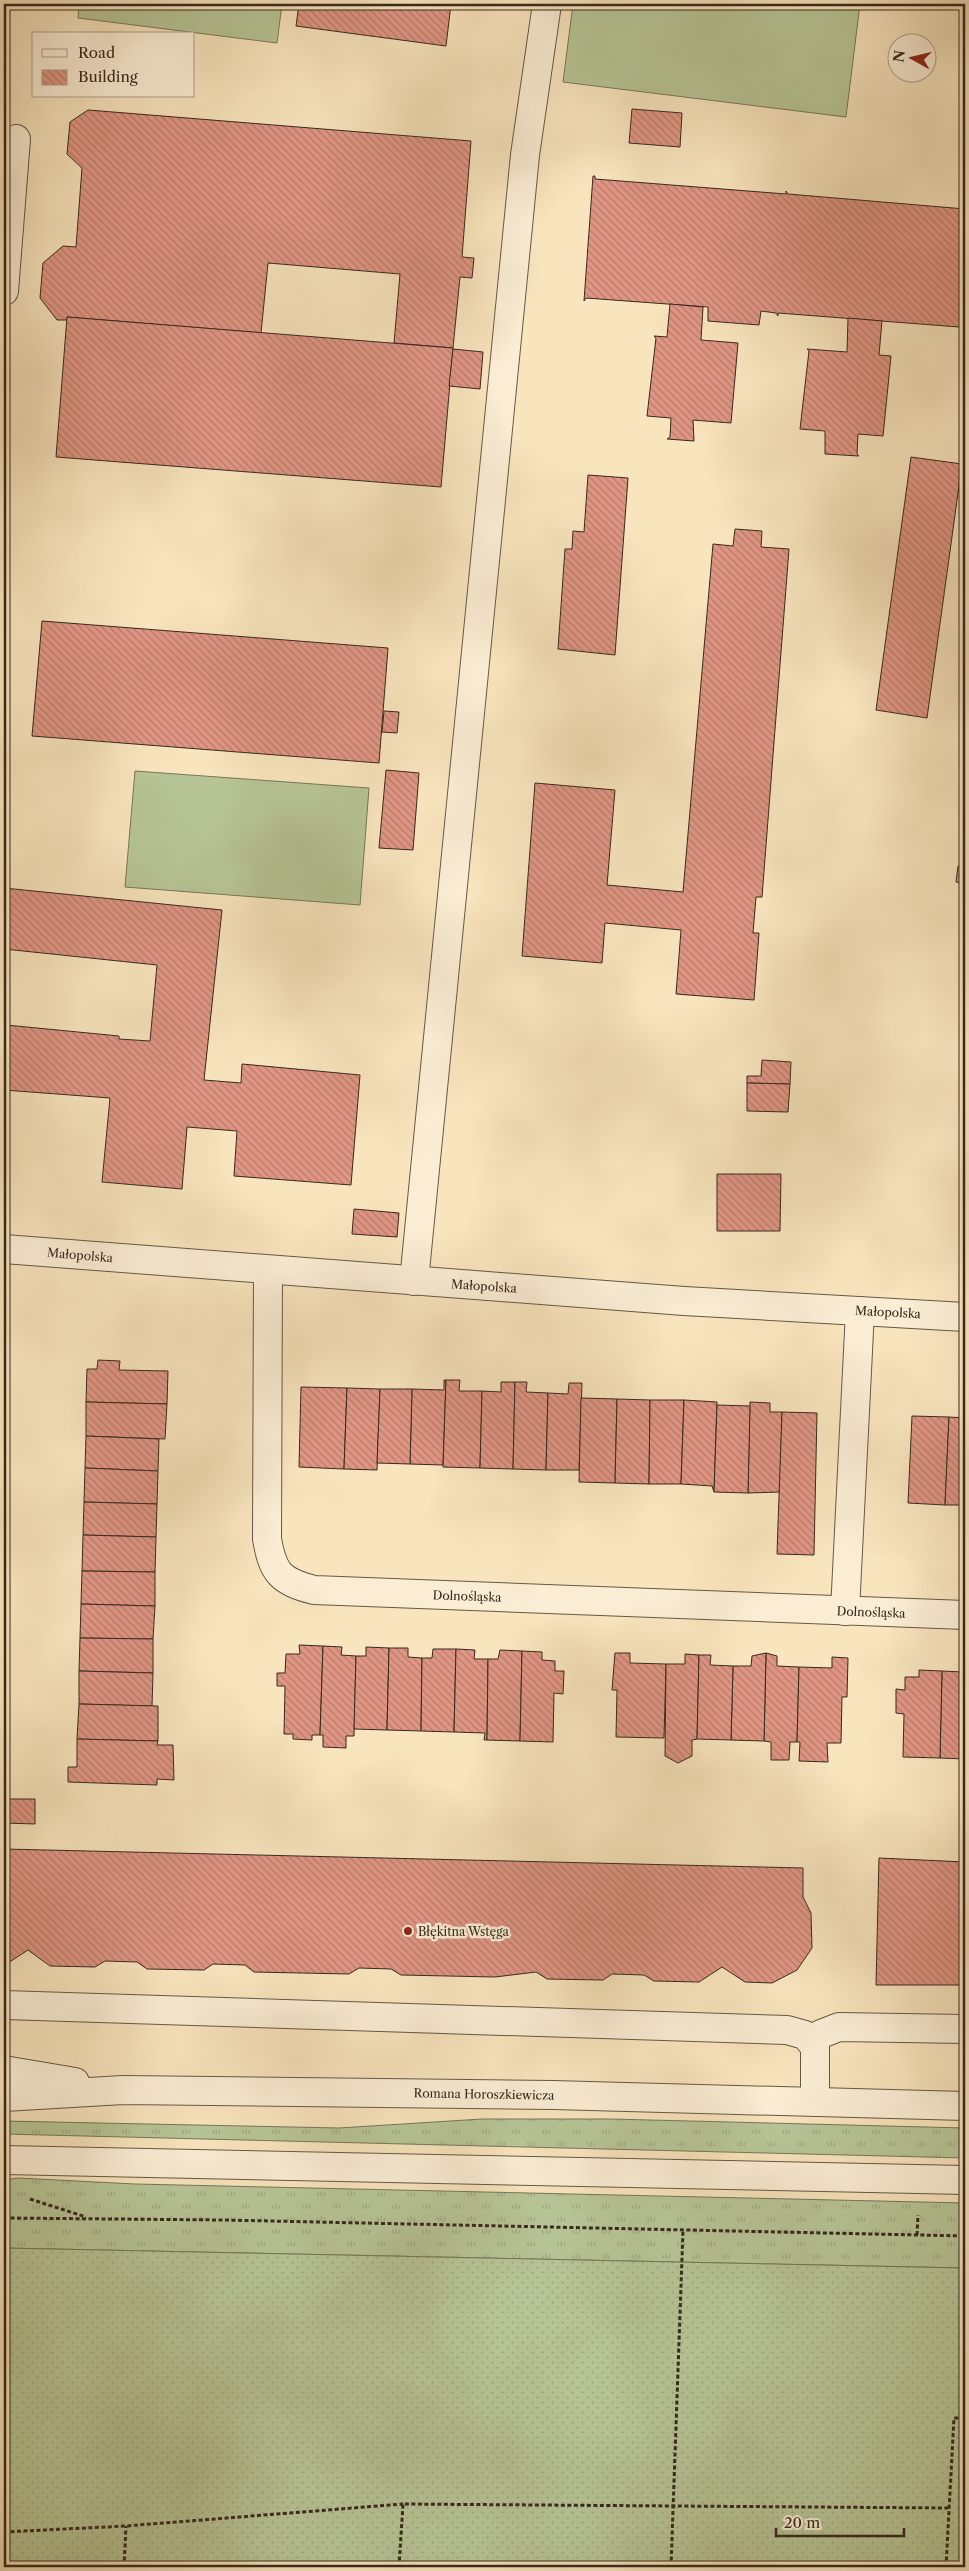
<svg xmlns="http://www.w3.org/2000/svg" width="969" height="2571" font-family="'Libre Caslon Text',serif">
<defs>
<pattern id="grass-tufts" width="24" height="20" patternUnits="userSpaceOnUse" patternTransform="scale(1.25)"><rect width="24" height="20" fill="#b7c596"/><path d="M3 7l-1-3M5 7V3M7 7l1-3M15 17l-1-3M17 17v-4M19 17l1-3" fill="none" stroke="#9ea981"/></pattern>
<pattern id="garden-dots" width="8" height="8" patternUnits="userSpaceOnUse" patternTransform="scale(1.25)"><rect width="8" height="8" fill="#b7c596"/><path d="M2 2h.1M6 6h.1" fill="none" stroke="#9ea981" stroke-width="1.8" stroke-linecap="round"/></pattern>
<pattern id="building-back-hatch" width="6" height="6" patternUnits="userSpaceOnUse" patternTransform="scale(1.25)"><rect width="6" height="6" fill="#e19684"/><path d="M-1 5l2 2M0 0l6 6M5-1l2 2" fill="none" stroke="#b77a6b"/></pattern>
</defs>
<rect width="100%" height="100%" fill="#f8e4bd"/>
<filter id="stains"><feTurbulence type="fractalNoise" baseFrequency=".004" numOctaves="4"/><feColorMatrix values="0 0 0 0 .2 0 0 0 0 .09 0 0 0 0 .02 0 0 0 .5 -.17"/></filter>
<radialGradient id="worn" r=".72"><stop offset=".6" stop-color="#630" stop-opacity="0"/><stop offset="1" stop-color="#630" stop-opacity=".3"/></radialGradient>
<g fill="url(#grass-tufts)" stroke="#76775a">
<path d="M482,2119H611L965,2128V2158L4,2134V2121L339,2128Z"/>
<path d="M18,2178L135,2184L965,2203V2268L4,2248V2180Z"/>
</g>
<path fill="url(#garden-dots)" stroke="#76775a" d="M4,2248L965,2268V2567H4Z"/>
<g fill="#b7c596" stroke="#76775a">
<path d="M79,4H282L277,43L78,18Z"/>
<path d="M573,4H860L846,117L563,82Z"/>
<path d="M135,771L369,788L360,905L125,887Z"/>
</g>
<g fill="url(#building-back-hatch)" stroke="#36291d">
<path d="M299,4H451L446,46L296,26Z"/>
<path d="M632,109L682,113L680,147L629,143Z"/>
<path d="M88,110L471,141L462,257L474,258L472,278L460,277L453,348L394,343L400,274L268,263L261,333L67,317V320H57L40,298L43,263L63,246L76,247L82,168L67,154L70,122Z"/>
<path d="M593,176H595V179L786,194V191L788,194L965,209V275L960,330L959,327L778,313V316L776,313L761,311L759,325L708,321V307L586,298L584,301Z"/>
<path d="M670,304L703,307L701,340L738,343L731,423L693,420L694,441L667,439L670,437L671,418L647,416L656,338L654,336L667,337Z"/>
<path d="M67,317L453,348L441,487L56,457Z"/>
<path d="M848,318L882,321L879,355L891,356L883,436L858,434L857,454L859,456L825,454V431L800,429L809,351L807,349L847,352Z"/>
<path d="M453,349L483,352L480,389L449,386Z"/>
<path d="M911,457L962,464L927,718L876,710Z"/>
<path d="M588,475L628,478L615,655L558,649L565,549H572L573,531L584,532Z"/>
<path d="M735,529L762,531L761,547L789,549L762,897H756L753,933H759L754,1000L676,994L681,930L605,923L602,963L522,956L535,783L615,790L607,885L683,892L713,544L733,546Z"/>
<path d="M42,621L388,648L379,763L32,736Z"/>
<path d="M384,711L399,712L397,733L382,732Z"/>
<path d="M386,770L419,773L413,850L379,848Z"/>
<path d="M958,866L965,867V883L956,882Z"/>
<path d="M4,888L222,910L204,1080L241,1083L242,1064L360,1075L351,1185L234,1176L237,1131L187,1127L182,1189L102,1182L110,1098L4,1090L6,1025L119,1036V1039L150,1041L157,965L4,949Z"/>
<path d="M762,1060L791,1062L790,1084L747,1083V1076H761Z"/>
<path d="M747,1083L790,1084L788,1112L747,1111Z"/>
<path d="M717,1174H781L780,1231H717Z"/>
<path d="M354,1209L399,1213L397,1237L352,1234Z"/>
<path d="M98,1360L120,1361L119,1370L168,1371L167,1404L86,1402L87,1369H97Z"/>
<path d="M444,1380H446L443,1465L410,1464L412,1389L444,1390Z"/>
<path d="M446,1380H460L459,1391H482L480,1468L443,1467Z"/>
<path d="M501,1382H515L513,1469L480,1468L482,1391L501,1392Z"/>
<path d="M515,1382H527L526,1392L548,1393L546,1470L513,1469Z"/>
<path d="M569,1383H582L579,1470H546L548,1393L568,1394Z"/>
<path d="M301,1387L347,1388L344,1469L299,1467Z"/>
<path d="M347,1388L380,1389L377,1470L344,1469Z"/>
<path d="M380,1389H412L410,1464L377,1463Z"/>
<path d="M581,1398L617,1399L615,1483L579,1482Z"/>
<path d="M617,1399L650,1400L649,1484L615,1483Z"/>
<path d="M650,1400H684L681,1484H649Z"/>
<path d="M684,1400L717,1402L714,1492L712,1486L681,1484Z"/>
<path d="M86,1402L167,1404L165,1439L86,1436Z"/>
<path d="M750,1402L770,1403V1412H782L780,1492L748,1493Z"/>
<path d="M717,1405L750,1406L748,1493L714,1492Z"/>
<path d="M782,1412L817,1413L814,1555L777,1554Z"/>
<path d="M912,1416L949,1417L945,1505L908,1503Z"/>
<path d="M949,1417L965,1418V1505H945Z"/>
<path d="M86,1436L159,1439L158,1471L85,1468Z"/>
<path d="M85,1468L158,1471L157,1504L84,1502Z"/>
<path d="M84,1502L157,1504L156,1537L83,1535Z"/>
<path d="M83,1535L156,1537L155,1572L82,1571Z"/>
<path d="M82,1571L155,1572V1606L81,1604Z"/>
<path d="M81,1604L155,1606L153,1639L80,1638Z"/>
<path d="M80,1638L153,1639V1673L79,1671Z"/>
<path d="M299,1645L323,1646L320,1735H312V1740L293,1739V1734H284L285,1686H277V1673H285L286,1654H300Z"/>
<path d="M323,1646L342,1647L341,1655L356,1656L354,1736H346V1748L323,1747V1735H320Z"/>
<path d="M366,1647L389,1648L387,1730L354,1729L356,1656H366Z"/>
<path d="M389,1648H408V1657L422,1658L421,1731L387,1730Z"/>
<path d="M433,1649H456L454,1732L421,1731L422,1658H432Z"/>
<path d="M456,1649L475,1650L474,1659H488L487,1740H484L485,1733L454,1732Z"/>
<path d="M500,1650L522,1651L520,1741L487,1740L488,1659H498Z"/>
<path d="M522,1651L542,1652V1660L555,1661V1671H564L563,1694L554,1693L553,1742L520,1741Z"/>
<path d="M615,1653H630V1663L666,1664L664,1738L616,1737L617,1690H612Z"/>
<path d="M766,1653L777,1656V1666L799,1667L797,1742H790L789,1760H771V1742L764,1741Z"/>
<path d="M766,1653L764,1741L731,1740L733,1666H751L752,1656Z"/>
<path d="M685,1654L699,1655L697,1739L692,1740V1756L678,1763L665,1756L666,1664H685Z"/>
<path d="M699,1655H711L710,1665L733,1666L731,1740L697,1739Z"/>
<path d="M832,1657L848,1658L847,1697H842L841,1743H827L828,1762L799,1761L800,1742H797L799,1667L832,1668Z"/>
<path d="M963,1665H965V1759L940,1758L942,1671L963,1672Z"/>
<path d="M919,1670L942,1671L940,1758L903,1757L904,1714L896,1713V1689L905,1690V1677H919Z"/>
<path d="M79,1671L153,1673L152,1706L79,1704Z"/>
<path d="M79,1704L158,1706V1741L77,1739Z"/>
<path d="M77,1739L158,1741L157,1745H173L174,1780L157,1779V1785L68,1782V1767H77Z"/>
<path d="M4,1799H35V1824L4,1823Z"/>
<path d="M4,1849L803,1868V1897L811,1913L812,1948L797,1970L772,1983L745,1982L722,1967L699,1982L654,1981L644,1975L612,1974L603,1980L547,1979L536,1972L495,1977L401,1975L391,1969L359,1968L349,1974L254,1972L245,1965L213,1964L204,1970L147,1969L137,1962L105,1961L95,1967L50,1966L28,1950L11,1961H4Z"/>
<path d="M879,1858L965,1862V1985H876Z"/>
</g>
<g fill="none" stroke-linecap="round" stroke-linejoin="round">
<g stroke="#665845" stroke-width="30">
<g id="minor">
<path d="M4,291L16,139"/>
<path d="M4,1249L684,1301L965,1317"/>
<path d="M268,1270L267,1539C273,1573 280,1581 314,1590L965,1615"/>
<path d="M414,1281L525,155L547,4"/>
<path d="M845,1611L860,1311"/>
<path d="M4,2005L787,2030L805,2035L815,2047V2102"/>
<path d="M812,2041L821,2034L839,2027L965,2029"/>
<path d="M4,2070L75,2082"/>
<path d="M4,2097L123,2090L553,2095L965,2106"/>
<path d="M4,2160L965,2180"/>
</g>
</g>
<g stroke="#36291d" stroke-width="3" stroke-dasharray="4 2.5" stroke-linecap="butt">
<path d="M30,2199L86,2217"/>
<path d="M4,2218L224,2220L965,2236"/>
<path d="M917,2235L918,2215"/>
<path d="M4,2532L126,2526L403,2504"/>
<path d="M124,2567L126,2526"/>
<path d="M399,2567L403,2504L949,2508"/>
<path d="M671,2567L683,2230"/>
<path d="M946,2567L954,2418H965"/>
</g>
<use href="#minor" stroke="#faedd4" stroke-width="28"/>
</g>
<circle fill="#8f2418" stroke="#faedd4" stroke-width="2" cx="408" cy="1931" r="5"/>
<g text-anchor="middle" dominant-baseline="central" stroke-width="5" stroke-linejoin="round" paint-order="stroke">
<g font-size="12" fill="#36291d" stroke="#faedd4">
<text transform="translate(80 1255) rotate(5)">Małopolska</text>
<text transform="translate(484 1286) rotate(4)">Małopolska</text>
<text transform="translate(888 1312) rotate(3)">Małopolska</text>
<text transform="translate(467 1596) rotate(2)">Dolnośląska</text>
<text transform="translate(871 1612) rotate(2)">Dolnośląska</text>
<text transform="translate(484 2094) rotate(1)">Romana Horoszkiewicza</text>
</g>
<g font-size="12" fill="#36291d" stroke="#faedd4" text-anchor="start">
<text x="418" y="1931">Błękitna Wstęga</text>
</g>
</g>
<rect width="969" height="2571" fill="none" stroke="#f8e4bd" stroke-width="20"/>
<rect x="5" y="5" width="959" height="2561" fill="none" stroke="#36291d" stroke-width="2.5"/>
<rect x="10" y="10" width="949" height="2551" fill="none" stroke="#36291d"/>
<rect x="32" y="32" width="162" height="65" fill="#faedd4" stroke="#ac9f8b"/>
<rect x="42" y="49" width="25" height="8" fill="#faedd4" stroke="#ac9f8b"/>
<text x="78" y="58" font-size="15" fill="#36291d">Road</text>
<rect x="42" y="70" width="25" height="15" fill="url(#building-back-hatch)" stroke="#ac9f8b"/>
<text x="78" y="82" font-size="15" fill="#36291d">Building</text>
<g transform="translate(912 58) rotate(278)"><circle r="24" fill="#faedd4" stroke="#ac9f8b"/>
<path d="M0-4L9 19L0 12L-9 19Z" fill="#8f2418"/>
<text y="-8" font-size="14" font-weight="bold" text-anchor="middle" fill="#36291d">N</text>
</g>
<path d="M776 2528v8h128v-8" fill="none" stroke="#36291d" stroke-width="2.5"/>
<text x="784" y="2528" font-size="15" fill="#36291d" stroke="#faedd4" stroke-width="4" paint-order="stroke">20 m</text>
<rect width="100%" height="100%" filter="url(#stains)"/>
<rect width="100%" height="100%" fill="url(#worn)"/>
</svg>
